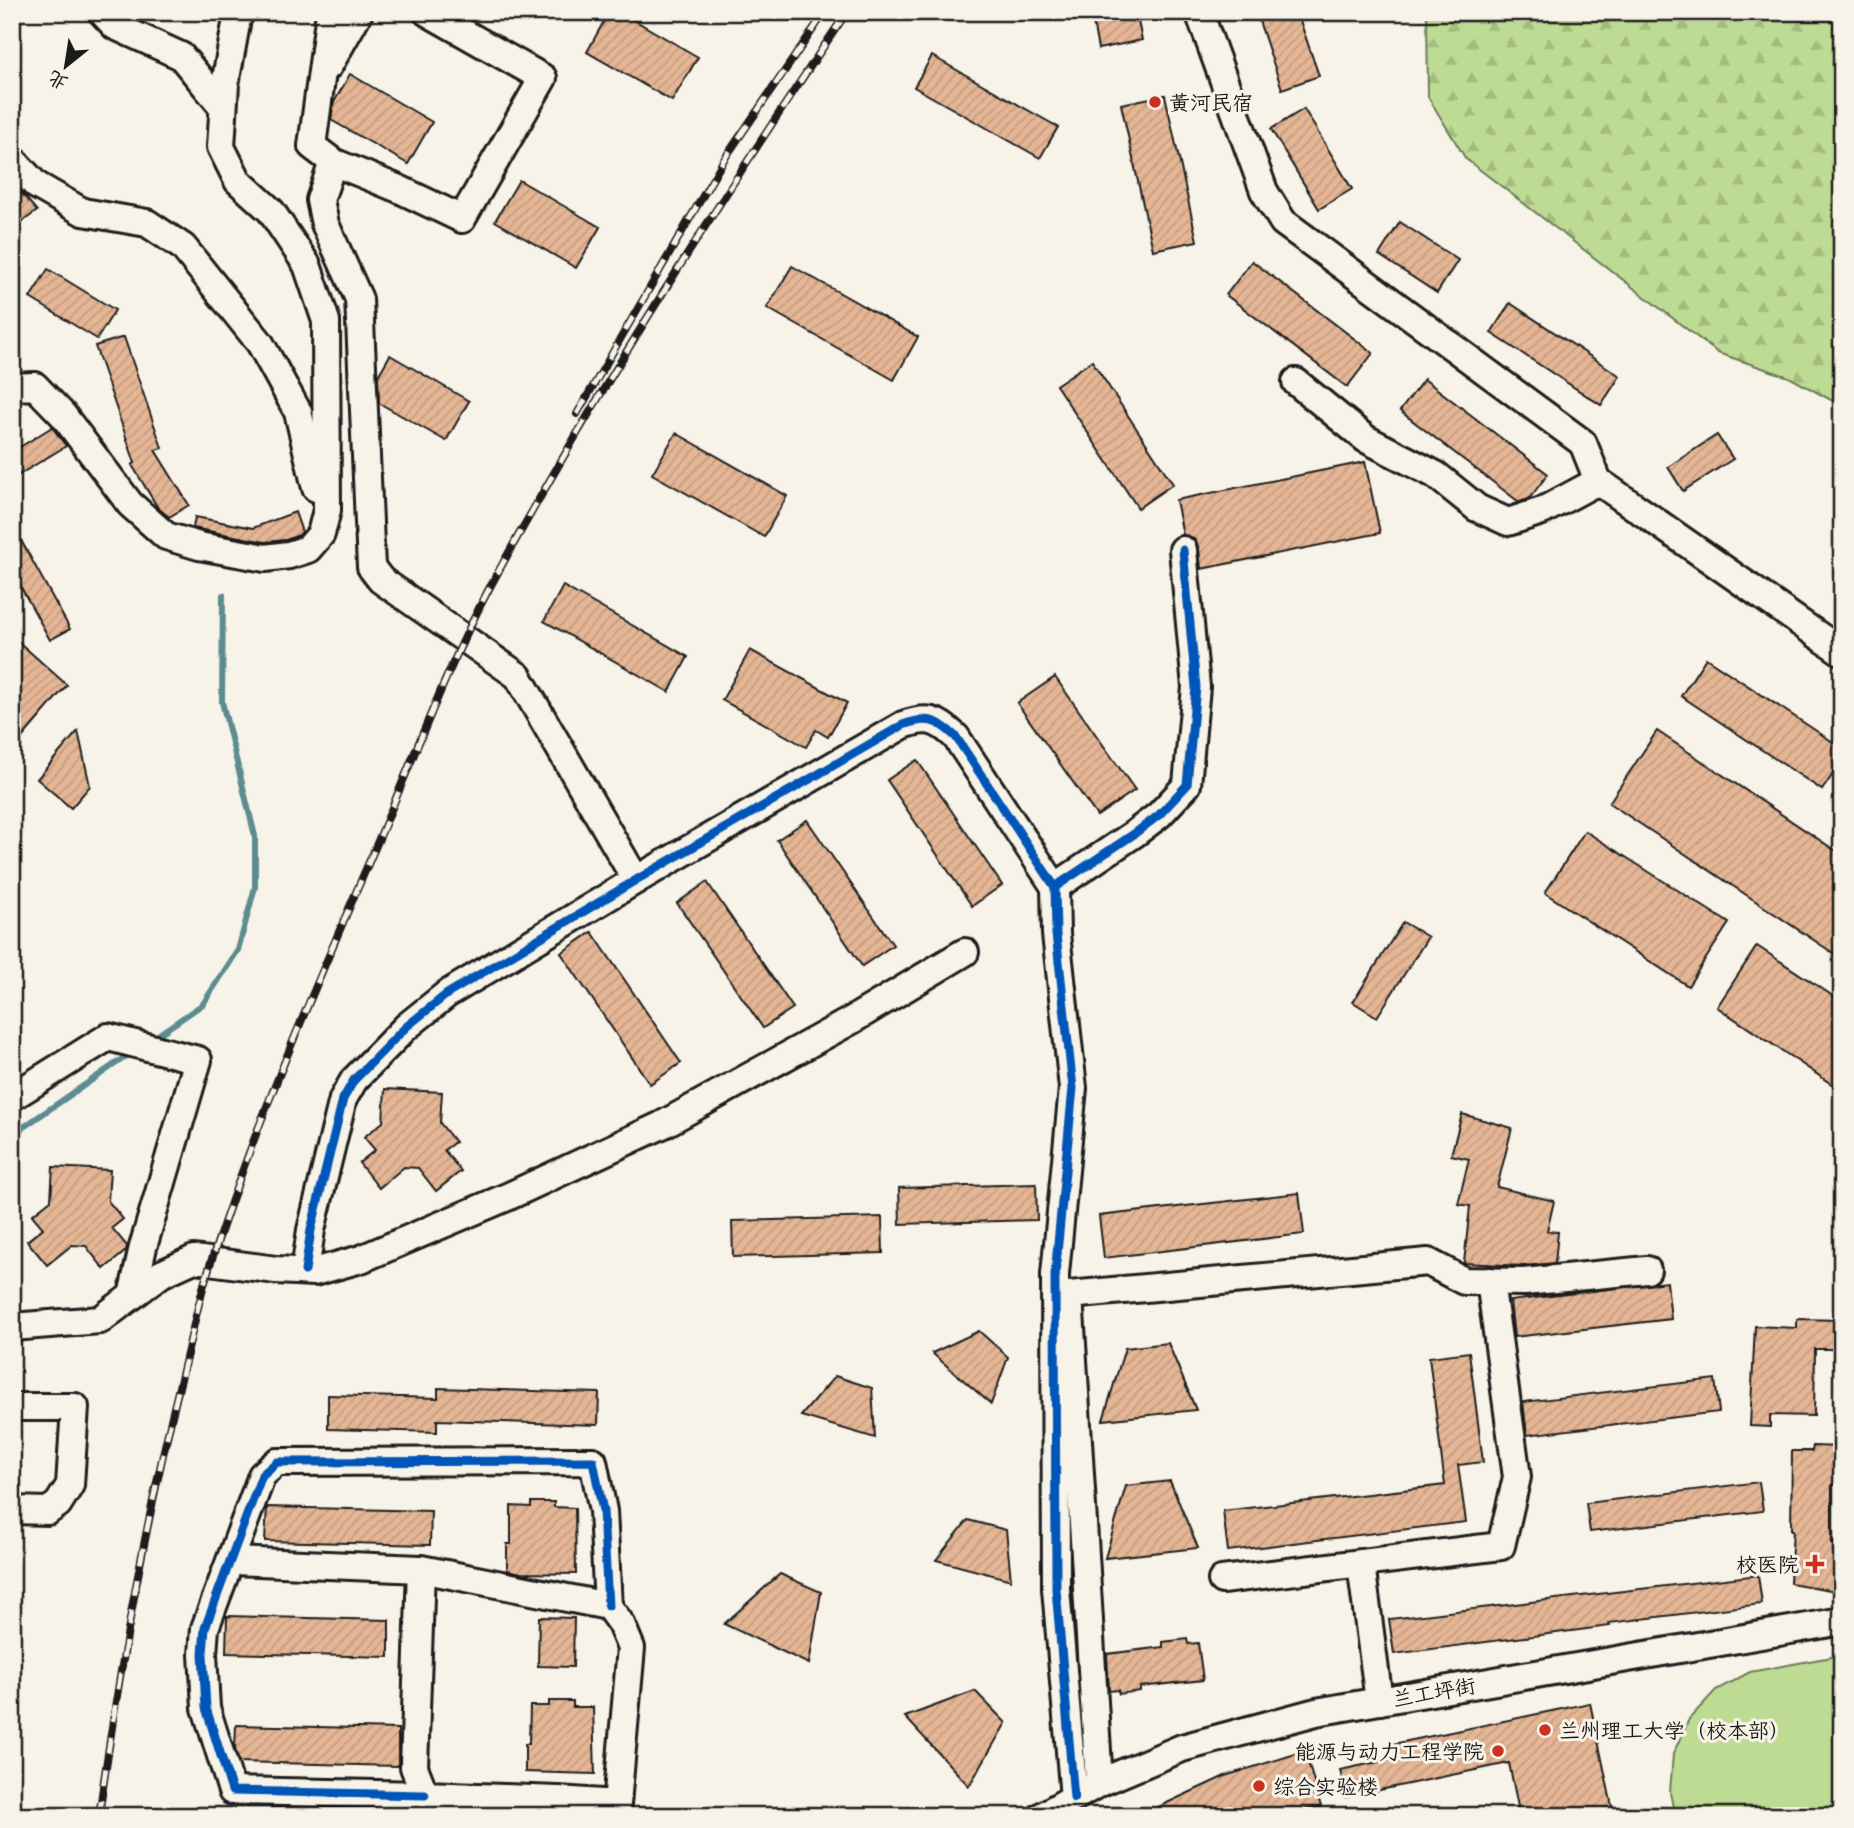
<svg xmlns="http://www.w3.org/2000/svg" width="1854" height="1828" font-family="Delius,'LXGW WenKai TC',sans-serif">
<defs>
<pattern id="forest-firs" width="22" height="20" patternUnits="userSpaceOnUse" patternTransform="scale(1.75)"><rect width="22" height="20" fill="#bddb93"/><path d="M5 1l3.5 6h-7zM16 11l3.5 6h-7z" fill="#a2bb7e"/></pattern>
<pattern id="building-hatch" width="6" height="6" patternUnits="userSpaceOnUse" patternTransform="scale(1.75)"><rect width="6" height="6" fill="#e5b695"/><path d="M-1 1l2-2M0 6l6-6M5 7l2-2" fill="none" stroke="#c49c80"/></pattern>
</defs>
<rect width="100%" height="100%" fill="#f7f3e8"/>
<filter id="ink" filterUnits="userSpaceOnUse"><feTurbulence type="fractalNoise" baseFrequency=".0143" numOctaves="2"/><feDisplacementMap in="SourceGraphic" scale="14" xChannelSelector="R" yChannelSelector="G"/><feConvolveMatrix kernelMatrix="1 2 1 2 8 2 1 2 1" color-interpolation-filters="sRGB"/></filter>
<g filter="url(#ink)">
<path fill="#bddb93" stroke="#6c7c58" stroke-width="2" d="M1842,1655V1816H1675L1670,1793L1673,1754L1689,1719L1716,1690L1750,1672Z"/>
<path fill="url(#forest-firs)" stroke="#6c7c58" stroke-width="2" d="M1427,12H1842V406L1789,377L1718,353L1466,159L1428,97Z"/>
<g fill="none" stroke-linecap="round" stroke-linejoin="round">
<g stroke="#5b8c90" stroke-width="6">
<path d="M152,1039L203,1004L238,950L255,887V836L222,702L223,595"/>
<path d="M12,1135L134,1051"/>
</g>
</g>
<g fill="url(#building-hatch)" stroke="#1c1c1c" stroke-width="2">
<path d="M609,12H620L698,57L672,101L587,52Z"/>
<path d="M1091,12H1136L1142,40L1098,49Z"/>
<path d="M1256,12H1297L1319,76L1282,89Z"/>
<path d="M932,56L1058,127L1040,158L914,87Z"/>
<path d="M350,74L432,122L408,164L331,120L334,102Z"/>
<path d="M1165,95L1197,241L1153,250L1121,104Z"/>
<path d="M1304,109L1352,189L1319,209L1271,129Z"/>
<path d="M519,180L600,227L576,268L495,221Z"/>
<path d="M12,182L37,211L12,229Z"/>
<path d="M1400,222L1458,260L1437,293L1379,255Z"/>
<path d="M1252,261L1373,353L1347,387L1226,295Z"/>
<path d="M792,266L918,337L894,380L767,308Z"/>
<path d="M48,269L115,310L97,339L30,298Z"/>
<path d="M1510,303L1620,376L1601,405L1491,333Z"/>
<path d="M124,337L162,448L155,450L189,505L169,517L158,508L132,465L135,463L95,346Z"/>
<path d="M390,355L469,401L446,441L379,403L378,376Z"/>
<path d="M1092,361L1173,484L1138,508L1056,385Z"/>
<path d="M1424,379L1548,474L1529,499L1519,502L1400,411Z"/>
<path d="M52,427L66,446L12,479V452Z"/>
<path d="M676,433L787,496L764,537L652,474Z"/>
<path d="M1717,435L1733,459L1683,491L1668,467Z"/>
<path d="M1365,462L1380,533L1201,569L1199,548L1195,540L1183,535L1176,500Z"/>
<path d="M295,512L302,532L299,535L286,540L265,542L193,528L195,517L253,528Z"/>
<path d="M12,524L70,629L50,640L12,571Z"/>
<path d="M563,586L688,657L669,692L544,621Z"/>
<path d="M12,636L67,685L21,739L12,732Z"/>
<path d="M750,650L847,703L828,737L816,730L806,747L722,700Z"/>
<path d="M1706,658L1842,748V761L1822,790L1681,696Z"/>
<path d="M1055,677L1135,790L1097,816L1017,703Z"/>
<path d="M78,731L90,786L71,808L37,779Z"/>
<path d="M1657,731L1842,855V959L1609,803Z"/>
<path d="M917,760L1002,885L972,906L887,780Z"/>
<path d="M807,820L893,945L862,966L777,840Z"/>
<path d="M1585,831L1729,923L1688,986L1545,893Z"/>
<path d="M707,882L793,1008L763,1028L677,903Z"/>
<path d="M1403,922L1428,937L1377,1017L1353,1002Z"/>
<path d="M592,932L681,1063L650,1084L561,953Z"/>
<path d="M1757,946L1842,1002V1091L1717,1007Z"/>
<path d="M385,1089L442,1092L440,1123L455,1142L444,1150L461,1171L436,1191L418,1168L404,1167L379,1188L359,1163L375,1150L364,1137L383,1122Z"/>
<path d="M1462,1114L1512,1128L1497,1187L1554,1201L1547,1231L1558,1232L1555,1263L1523,1266L1464,1263L1470,1206L1458,1204L1469,1159L1451,1155Z"/>
<path d="M53,1167L110,1170L108,1201L123,1219L112,1228L127,1246L126,1251L104,1269L86,1246L72,1245L47,1265L27,1241L43,1228L32,1215L51,1200Z"/>
<path d="M1036,1184L1037,1220L900,1224L899,1188Z"/>
<path d="M1299,1193L1304,1234L1104,1258L1099,1216Z"/>
<path d="M882,1217L883,1253L733,1257L732,1221Z"/>
<path d="M1667,1282L1671,1319L1514,1337L1510,1301Z"/>
<path d="M1797,1319L1842,1320V1349H1815L1814,1416L1770,1415V1427L1750,1426L1755,1326L1797,1328Z"/>
<path d="M979,1331L1008,1357L991,1404L932,1353Z"/>
<path d="M1168,1343L1196,1410L1103,1420L1125,1348Z"/>
<path d="M1469,1352L1483,1462L1458,1465L1466,1522L1228,1551L1223,1511L1445,1485L1429,1357Z"/>
<path d="M835,1376L872,1388L875,1438L801,1416Z"/>
<path d="M1715,1379L1719,1412L1527,1435L1523,1402Z"/>
<path d="M438,1388L599,1393L598,1425L437,1420V1432L328,1429V1395L438,1398Z"/>
<path d="M1813,1446L1842,1447V1485H1832V1544L1842,1546V1592L1790,1583L1793,1530H1791L1792,1451H1812Z"/>
<path d="M1170,1481L1198,1548L1105,1558L1126,1486Z"/>
<path d="M1759,1482L1763,1511L1590,1532L1586,1503Z"/>
<path d="M531,1502H554V1507L575,1508L576,1574L521,1573L507,1570V1544H511V1506L531,1507Z"/>
<path d="M267,1507L431,1511L430,1545L265,1541Z"/>
<path d="M968,1520L1006,1530L1011,1580L936,1560Z"/>
<path d="M780,1574L821,1592L809,1664L724,1624Z"/>
<path d="M1758,1575L1762,1604L1609,1623L1610,1626L1394,1654L1389,1619Z"/>
<path d="M227,1616L389,1620V1657L226,1653Z"/>
<path d="M539,1617L574,1618L573,1667L538,1666Z"/>
<path d="M1187,1639L1188,1644L1198,1643L1203,1680L1140,1687V1691L1119,1694L1118,1690L1109,1691L1107,1654L1163,1647V1642Z"/>
<path d="M975,1691L1006,1723L969,1786L905,1717Z"/>
<path d="M549,1701H573V1707H593L595,1774L525,1772V1744H529L530,1706H549Z"/>
<path d="M1590,1703L1614,1816H1520L1509,1763L1346,1797L1340,1770L1397,1758L1393,1744Z"/>
<path d="M236,1725L398,1729V1766L239,1762L235,1749Z"/>
<path d="M1305,1751L1321,1807L1303,1810L1305,1816H1139L1225,1776Z"/>
</g>
<g fill="none" stroke-linecap="round" stroke-linejoin="round">
<g stroke="#1c1c1c" stroke-width="32">
<g id="minor">
<path d="M102,12L115,26L181,56L223,107"/>
<path d="M330,12L312,146L333,162L399,189L462,219L543,78L427,12"/>
<path d="M1199,12L1264,191L1283,222L1583,443L1598,481L1842,652"/>
<path d="M329,65L359,12"/>
<path d="M12,159L36,185L83,212L147,223L183,247L260,343L298,412L316,488"/>
<path d="M333,162L320,200L325,224L359,299L371,567L381,580L518,676L636,880"/>
<path d="M1296,382L1366,439L1436,475L1477,508L1508,522L1542,511L1598,481"/>
<path d="M12,387L35,386L63,415L130,504L166,536L199,546L265,558L289,555L308,549L321,534L327,510L326,321L307,265L271,211L238,181L221,147L225,84L237,19L241,12"/>
<path d="M12,1097L108,1037L198,1060L143,1247L132,1296"/>
<path d="M305,1271L311,1230L343,1099L354,1080L406,1027L447,994L636,880L903,725C927,716 937,719 956,737L1055,887"/>
<path d="M12,1327L100,1320L161,1274L194,1259L276,1270L314,1272L361,1259L507,1197L662,1125L852,1020L965,952"/>
<path d="M12,1407H75L70,1485L58,1504L48,1511L12,1510"/>
<path d="M232,1561L421,1569L608,1606L621,1624L631,1648L617,1804L558,1800"/>
<path d="M1361,1564L1379,1701"/>
<path d="M421,1569L414,1767L425,1795L558,1800L557,1816"/>
<path d="M1222,1580L1501,1546L1517,1477L1490,1281"/>
<path d="M1099,1783L1069,1295L1428,1262L1464,1281L1524,1282L1647,1270"/>
<path d="M425,1795L232,1791L206,1708L203,1654L205,1628L262,1475L277,1462L593,1461L603,1511L608,1606"/>
<path d="M1074,1798L1056,1589L1055,1274L1073,1088L1056,934L1055,887L1134,834L1159,815L1187,785L1196,687L1183,550"/>
<path d="M1042,1816L1099,1783L1182,1748L1316,1712L1842,1621"/>
</g>
</g>
<use href="#minor" stroke="#f7f3e8" stroke-width="26"/>
<g stroke="#1c1c1c" stroke-width="8">
<g id="rail">
<path d="M577,414L723,161L825,12"/>
<path d="M99,1816C119,1671 144,1528 179,1387C188,1352 195,1316 205,1281C251,1133 314,990 375,848C413,760 446,669 491,585C599,387 721,198 847,12"/>
</g>
</g>
<use href="#rail" stroke="#f7f3e8" stroke-width="5" stroke-dasharray="16" stroke-linecap="butt"/>
<g stroke="#f7f3e8" stroke-width="13">
<g id="cycleway">
<path d="M305,1271L311,1230L343,1099L354,1080L406,1027L447,994L636,880L903,725C927,716 937,719 956,737L1055,887"/>
<path d="M425,1795L232,1791L206,1708L203,1654L205,1628L262,1475L277,1462L593,1461L603,1511L608,1606"/>
<path d="M1074,1798L1056,1589L1055,1274L1073,1088L1056,934L1055,887L1134,834L1159,815L1187,785L1196,687L1183,550"/>
</g>
</g>
<use href="#cycleway" stroke="#0057b8" stroke-width="9"/>
</g>
</g>
<g fill="#c8321e" stroke="#f7f3e8" stroke-width="2.5">
<circle cx="1155" cy="102" r="7"/>
<path d="M1811.5 1553.5h7v7h7v7h-7v7h-7v-7h-7v-7h7z"/>
<circle cx="1545" cy="1730" r="7"/>
<circle cx="1498" cy="1751" r="7"/>
<circle cx="1259" cy="1786" r="7"/>
</g>
<g text-anchor="middle" dominant-baseline="central" stroke-width="6" stroke-linejoin="round" paint-order="stroke">
<g font-size="21" fill="#1c1c1c" stroke="#f7f3e8" text-anchor="start">
<text x="1169" y="102">黄河民宿</text>
<text x="1799" y="1564" text-anchor="end">校医院</text>
<text x="1559" y="1730">兰州理工大学（校本部）</text>
<text x="1484" y="1751" text-anchor="end">能源与动力工程学院</text>
<text x="1273" y="1786">综合实验楼</text>
</g>
<g font-size="21" fill="#1c1c1c" stroke="#f7f3e8">
<text transform="translate(1434 1692) rotate(-10)">兰工坪街</text>
</g>
</g>
<rect width="1854" height="1828" fill="none" stroke="#f7f3e8" stroke-width="42"/>
<rect x="21" y="21" width="1812" height="1786" fill="none" stroke="#1c1c1c" stroke-width="2.5" filter="url(#ink)"/>
<g transform="translate(66 66) rotate(210)" stroke="#f7f3e8" stroke-width="5" paint-order="stroke">
<path d="M0-5L12 26L0 18L-12 26Z" fill="#1c1c1c"/>
<text y="-10" font-size="19" font-weight="bold" text-anchor="middle" fill="#1c1c1c">北</text>
</g>
</svg>
